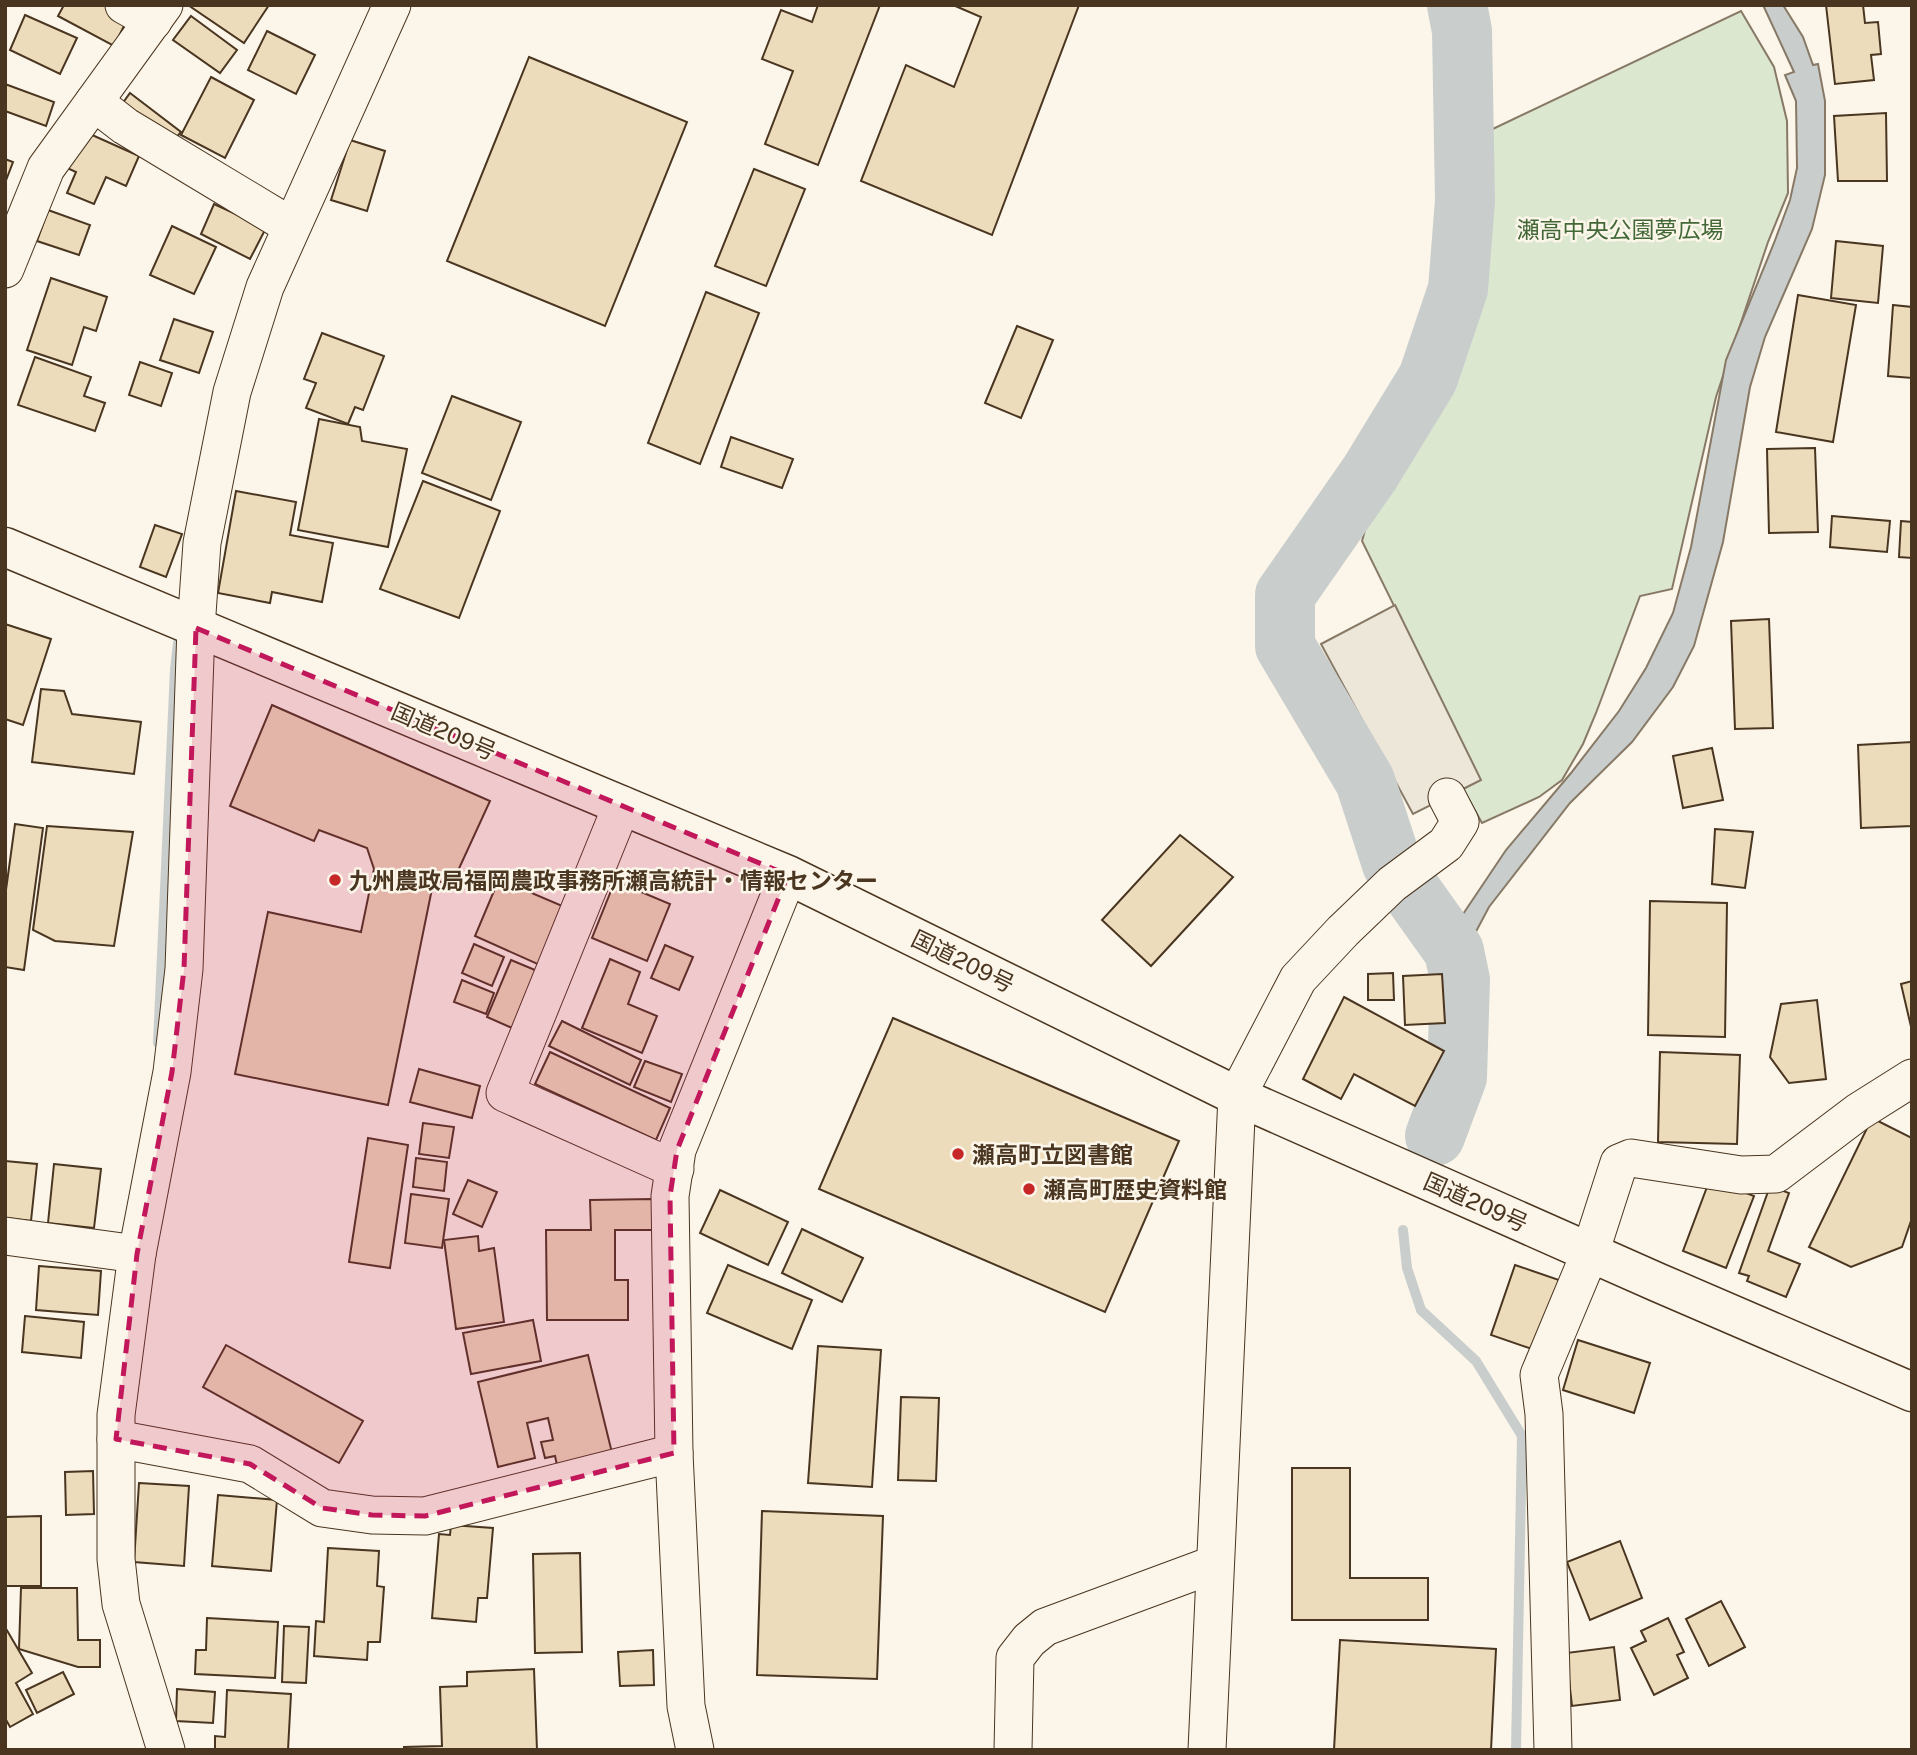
<svg xmlns="http://www.w3.org/2000/svg" width="1917" height="1755" font-family="'Public Sans','Noto Sans JP',sans-serif">
<rect width="100%" height="100%" fill="#fbf6e9"/>
<path fill="#dce7d0" stroke="#887966" stroke-width="2" d="M1741,11L1774,67L1787,121L1788,193L1768,242L1716,397L1672,589L1640,596L1596,713L1583,744L1562,780L1539,797L1482,823L1463,789L1480,780L1362,541L1369,516L1433,410L1474,283L1476,137Z"/>
<path fill="#ede7d9" stroke="#887966" stroke-width="2" d="M1395,605L1481,780L1413,814L1321,644Z"/>
<path fill="#c9cecd" stroke="#887966" stroke-width="2" d="M1763,5H1783L1803,37L1813,65L1818,64L1825,101V175L1812,229L1765,337L1750,387L1723,542L1694,646L1673,687L1632,742L1570,803L1489,907L1471,941L1451,932L1506,850L1571,773L1619,711L1646,668L1673,613L1691,547L1726,360L1774,243L1790,200L1797,168L1796,101L1785,75L1794,72Z"/>
<g fill="none" stroke-linecap="round" stroke-linejoin="round">
<g stroke="#c9cecd" stroke-width="10">
<path d="M158,1043L175,669L178,643"/>
<path d="M1403,1230L1407,1268L1421,1310L1476,1361L1522,1436L1516,1750"/>
</g>
<path stroke="#c9cecd" stroke-width="60" d="M1435,1136L1457,1077L1460,980L1454,951L1392,864L1365,781L1285,646V595L1370,473L1428,378L1458,289L1465,201L1462,31L1457,5"/>
</g>
<g fill="#ecdcbc" stroke="#4a3520" stroke-width="2">
<path d="M64,5H105L128,18L114,46L58,16Z"/>
<path d="M188,5H269L244,43Z"/>
<path d="M818,5H880L818,165L765,144L793,71L762,59L781,10L812,22Z"/>
<path d="M953,5H1079L992,235L861,181L906,65L954,87L981,17Z"/>
<path d="M1826,5H1863L1865,23L1878,22L1881,54L1871,55L1874,80L1835,84Z"/>
<path d="M25,15L77,38L60,74L10,50Z"/>
<path d="M191,16L237,50L220,73L173,40Z"/>
<path d="M267,31L315,55L296,94L248,70Z"/>
<path d="M529,57L687,122L605,326L447,261Z"/>
<path d="M211,77L254,100L225,158L181,135Z"/>
<path d="M5,84L54,102L46,126L5,111Z"/>
<path d="M130,93L181,132L167,149L117,111Z"/>
<path d="M1886,113L1887,181H1838L1834,116Z"/>
<path d="M81,130L139,156L126,186L106,177L94,204L67,193L76,172L65,167Z"/>
<path d="M350,140L385,151L367,211L331,200Z"/>
<path d="M5,159L13,162L5,183Z"/>
<path d="M754,169L805,189L766,286L715,266Z"/>
<path d="M214,204L266,228L250,259L201,234Z"/>
<path d="M48,210L90,225L79,255L37,241Z"/>
<path d="M172,226L216,247L194,294L150,275Z"/>
<path d="M1836,241L1883,246L1878,303L1831,298Z"/>
<path d="M51,278L107,297L96,331L84,327L72,365L27,350Z"/>
<path d="M706,292L759,313L700,464L648,443Z"/>
<path d="M1798,295L1856,305L1833,442L1776,432Z"/>
<path d="M1893,305L1912,307V378L1888,376Z"/>
<path d="M174,319L213,332L199,373L160,360Z"/>
<path d="M1017,326L1053,340L1021,418L985,403Z"/>
<path d="M322,333L384,356L363,410L355,407L348,424L306,408L316,383L304,379Z"/>
<path d="M35,357L91,377L84,396L105,403L95,431L18,405Z"/>
<path d="M140,362L172,373L161,406L129,395Z"/>
<path d="M452,396L521,422L491,500L422,473Z"/>
<path d="M319,419L360,427L362,441L407,449L388,547L298,530Z"/>
<path d="M731,437L793,459L782,488L721,467Z"/>
<path d="M1815,448L1818,532L1769,533L1767,449Z"/>
<path d="M423,481L500,511L459,618L380,589Z"/>
<path d="M236,491L296,502L290,535L333,543L322,602L272,592L270,603L218,593Z"/>
<path d="M1832,516L1890,521L1887,552L1830,547Z"/>
<path d="M1901,521L1912,522V558L1899,557Z"/>
<path d="M155,525L182,534L166,577L140,567Z"/>
<path d="M1769,619L1773,728L1735,729L1731,621Z"/>
<path d="M5,624L51,639L23,725L5,719Z"/>
<path d="M41,689L64,691L72,714L141,722L134,774L32,762Z"/>
<path d="M272,705L490,801L451,886L434,879L388,1105L235,1074L268,912L361,932L374,869L367,848L319,830L314,841L230,806Z"/>
<path d="M1912,742V826L1861,828L1858,745Z"/>
<path d="M1712,748L1723,800L1683,808L1673,756Z"/>
<path d="M15,824L43,828L24,970L5,967V897Z"/>
<path d="M47,826L133,832L114,946L55,941L33,930Z"/>
<path d="M1715,829L1753,832L1745,888L1712,884Z"/>
<path d="M1180,835L1233,877L1151,966L1102,920Z"/>
<path d="M499,879L567,908L542,966L475,936Z"/>
<path d="M615,881L670,904L647,961L592,938Z"/>
<path d="M1650,901L1727,903L1725,1037L1648,1035Z"/>
<path d="M474,944L504,957L492,986L462,973Z"/>
<path d="M665,945L693,957L679,990L651,978Z"/>
<path d="M610,959L640,972L628,1004L657,1016L642,1053L582,1028Z"/>
<path d="M511,960L559,980L535,1038L487,1017Z"/>
<path d="M1393,973L1394,1000H1368V974Z"/>
<path d="M1442,974L1445,1023L1405,1025L1403,976Z"/>
<path d="M462,980L494,993L486,1014L454,1002Z"/>
<path d="M1912,981V1031L1901,984Z"/>
<path d="M1344,997L1444,1051L1415,1106L1354,1074L1341,1099L1303,1079Z"/>
<path d="M1817,1000L1826,1079L1789,1083L1770,1057L1781,1004Z"/>
<path d="M893,1018L1179,1141L1105,1312L819,1189Z"/>
<path d="M562,1021L641,1060L630,1085L549,1046Z"/>
<path d="M550,1052L670,1108L656,1140L535,1084Z"/>
<path d="M1660,1052L1740,1055L1737,1144L1658,1142Z"/>
<path d="M645,1061L682,1074L671,1102L634,1087Z"/>
<path d="M419,1069L480,1086L472,1118L410,1102Z"/>
<path d="M1872,1118L1912,1138V1218L1902,1247L1851,1267L1809,1247Z"/>
<path d="M423,1123L454,1127L449,1158L419,1154Z"/>
<path d="M368,1138L408,1145L390,1268L349,1262Z"/>
<path d="M416,1158L447,1162L444,1191L413,1187Z"/>
<path d="M5,1161L37,1164L31,1221L5,1218Z"/>
<path d="M54,1164L101,1169L94,1228L48,1223Z"/>
<path d="M1710,1179L1754,1196L1726,1268L1683,1251Z"/>
<path d="M468,1180L497,1192L482,1227L453,1214Z"/>
<path d="M1770,1186L1789,1193L1768,1251L1800,1264L1786,1297L1747,1281L1749,1276L1739,1273Z"/>
<path d="M720,1190L788,1222L768,1265L700,1233Z"/>
<path d="M411,1194L449,1199L442,1248L405,1243Z"/>
<path d="M652,1199V1230H615V1280H628V1320H547L546,1230H591L590,1200Z"/>
<path d="M802,1229L863,1258L842,1302L782,1273Z"/>
<path d="M478,1236L479,1251L494,1248L504,1322L456,1329L444,1240Z"/>
<path d="M728,1265L812,1300L792,1349L707,1313Z"/>
<path d="M1515,1265L1559,1280L1535,1350L1491,1335Z"/>
<path d="M39,1266L101,1271L98,1315L36,1310Z"/>
<path d="M25,1316L84,1322L81,1358L22,1352Z"/>
<path d="M533,1320L541,1361L471,1374L463,1333Z"/>
<path d="M1578,1340L1650,1363L1634,1413L1563,1390Z"/>
<path d="M226,1345L363,1421L339,1463L203,1387Z"/>
<path d="M818,1346L881,1350L872,1487L808,1483Z"/>
<path d="M588,1355L614,1461L559,1474L555,1456L545,1458L541,1442L553,1440L548,1418L527,1423L535,1458L498,1467L478,1382Z"/>
<path d="M901,1397L939,1398L936,1481L898,1480Z"/>
<path d="M1292,1468H1350V1578H1428V1620H1292Z"/>
<path d="M93,1471L94,1514L66,1515L65,1472Z"/>
<path d="M139,1483L189,1486L184,1566L134,1562Z"/>
<path d="M218,1495L277,1500L271,1571L212,1566Z"/>
<path d="M762,1511L883,1516L877,1679L757,1675Z"/>
<path d="M41,1516V1586H5V1517Z"/>
<path d="M451,1525L493,1528L487,1598H478L476,1622L432,1618L439,1534L450,1535Z"/>
<path d="M1620,1541L1642,1598L1590,1620L1567,1562Z"/>
<path d="M328,1548L379,1551L377,1586L384,1587L380,1642H368L367,1660L314,1656L316,1621L324,1622Z"/>
<path d="M580,1553L582,1652L535,1653L533,1554Z"/>
<path d="M21,1588H77L78,1640H100V1667H78L19,1649Z"/>
<path d="M1721,1601L1745,1647L1709,1666L1686,1619Z"/>
<path d="M207,1618L278,1622L275,1678L195,1674L196,1650H206Z"/>
<path d="M1668,1618L1684,1652L1677,1655L1688,1678L1654,1695L1631,1648L1646,1641L1641,1631Z"/>
<path d="M284,1626L309,1627L306,1683L282,1682Z"/>
<path d="M5,1627L32,1673L16,1683L33,1714L10,1727L5,1718Z"/>
<path d="M1340,1640L1496,1649L1491,1750H1334Z"/>
<path d="M1614,1647L1620,1700L1572,1706L1566,1653Z"/>
<path d="M653,1650L654,1685L620,1686L618,1652Z"/>
<path d="M534,1669L537,1750H404V1747L442,1746L440,1687L467,1686V1672Z"/>
<path d="M63,1672L74,1694L37,1713L26,1690Z"/>
<path d="M177,1689L215,1692L213,1723L176,1721Z"/>
<path d="M227,1690L291,1694L288,1750H215V1736L225,1737Z"/>
</g>
<g fill="none" stroke-linecap="round" stroke-linejoin="round">
<g stroke="#4a3520" stroke-width="39">
<g id="minor">
<path d="M124,5L153,21"/>
<path d="M94,102L125,126L291,226"/>
<path d="M5,269L46,168L164,5"/>
<path d="M622,805L505,1093L675,1169"/>
<path d="M5,1236L137,1254"/>
<path d="M116,1439L250,1464L322,1508L372,1515L425,1516L674,1453"/>
<path d="M166,1750L121,1604L116,1559V1415L137,1254L172,1072L184,969L196,628L202,543L232,392L265,287L392,5"/>
<path d="M695,1750L686,1706L674,1453L670,1196L677,1150L788,875"/>
<path d="M1013,1750L1015,1658L1029,1640L1045,1627L1215,1564"/>
<path d="M1207,1750L1237,1096L1298,979L1343,931L1392,884L1446,844L1460,822L1447,797"/>
<path d="M1553,1750L1544,1414L1539,1375L1590,1253L1619,1163L1631,1158L1741,1175L1776,1174L1858,1112L1912,1078"/>
</g>
</g>
<g stroke="#4a3520" stroke-width="41">
<path id="highway" d="M5,547L788,875L1237,1096L1659,1283L1912,1392"/>
</g>
<use href="#minor" stroke="#fbf6e9" stroke-width="37"/>
<use href="#highway" stroke="#fbf6e9" stroke-width="38"/>
</g>
<path fill="#c2185b" fill-opacity="0.2" stroke="#c2185b" stroke-width="5" stroke-dasharray="14 9" stroke-linejoin="round" d="M196,628L788,875L677,1150L670,1196L674,1453L425,1516L372,1515L322,1508L250,1464L116,1439L137,1254L172,1072L184,969Z"/>
<g fill="#c62828" stroke="#fbf6e9" stroke-width="2.5">
<circle cx="335" cy="880" r="7"/>
<circle cx="958" cy="1154" r="7"/>
<circle cx="1029" cy="1189" r="7"/>
</g>
<g text-anchor="middle" dominant-baseline="central" stroke-width="5" stroke-linejoin="round" paint-order="stroke">
<g font-size="23" fill="#436837" stroke="#fbf6e9">
<text x="1620" y="229">瀬高中央公園夢広場</text>
</g>
<g font-size="23" fill="#4a3520" stroke="#fbf6e9">
<text transform="translate(444 731) rotate(23)">国道209号</text>
<text transform="translate(963 961) rotate(26)">国道209号</text>
<text transform="translate(1476 1202) rotate(24)">国道209号</text>
</g>
<g font-size="23" font-weight="bold" fill="#4a3520" stroke="#fbf6e9" text-anchor="start">
<text x="349" y="880">九州農政局福岡農政事務所瀬高統計・情報センター</text>
<text x="972" y="1154">瀬高町立図書館</text>
<text x="1043" y="1189">瀬高町歴史資料館</text>
</g>
</g>
<rect width="1917" height="1755" fill="none" stroke="#4a3520" stroke-width="14"/>
</svg>
